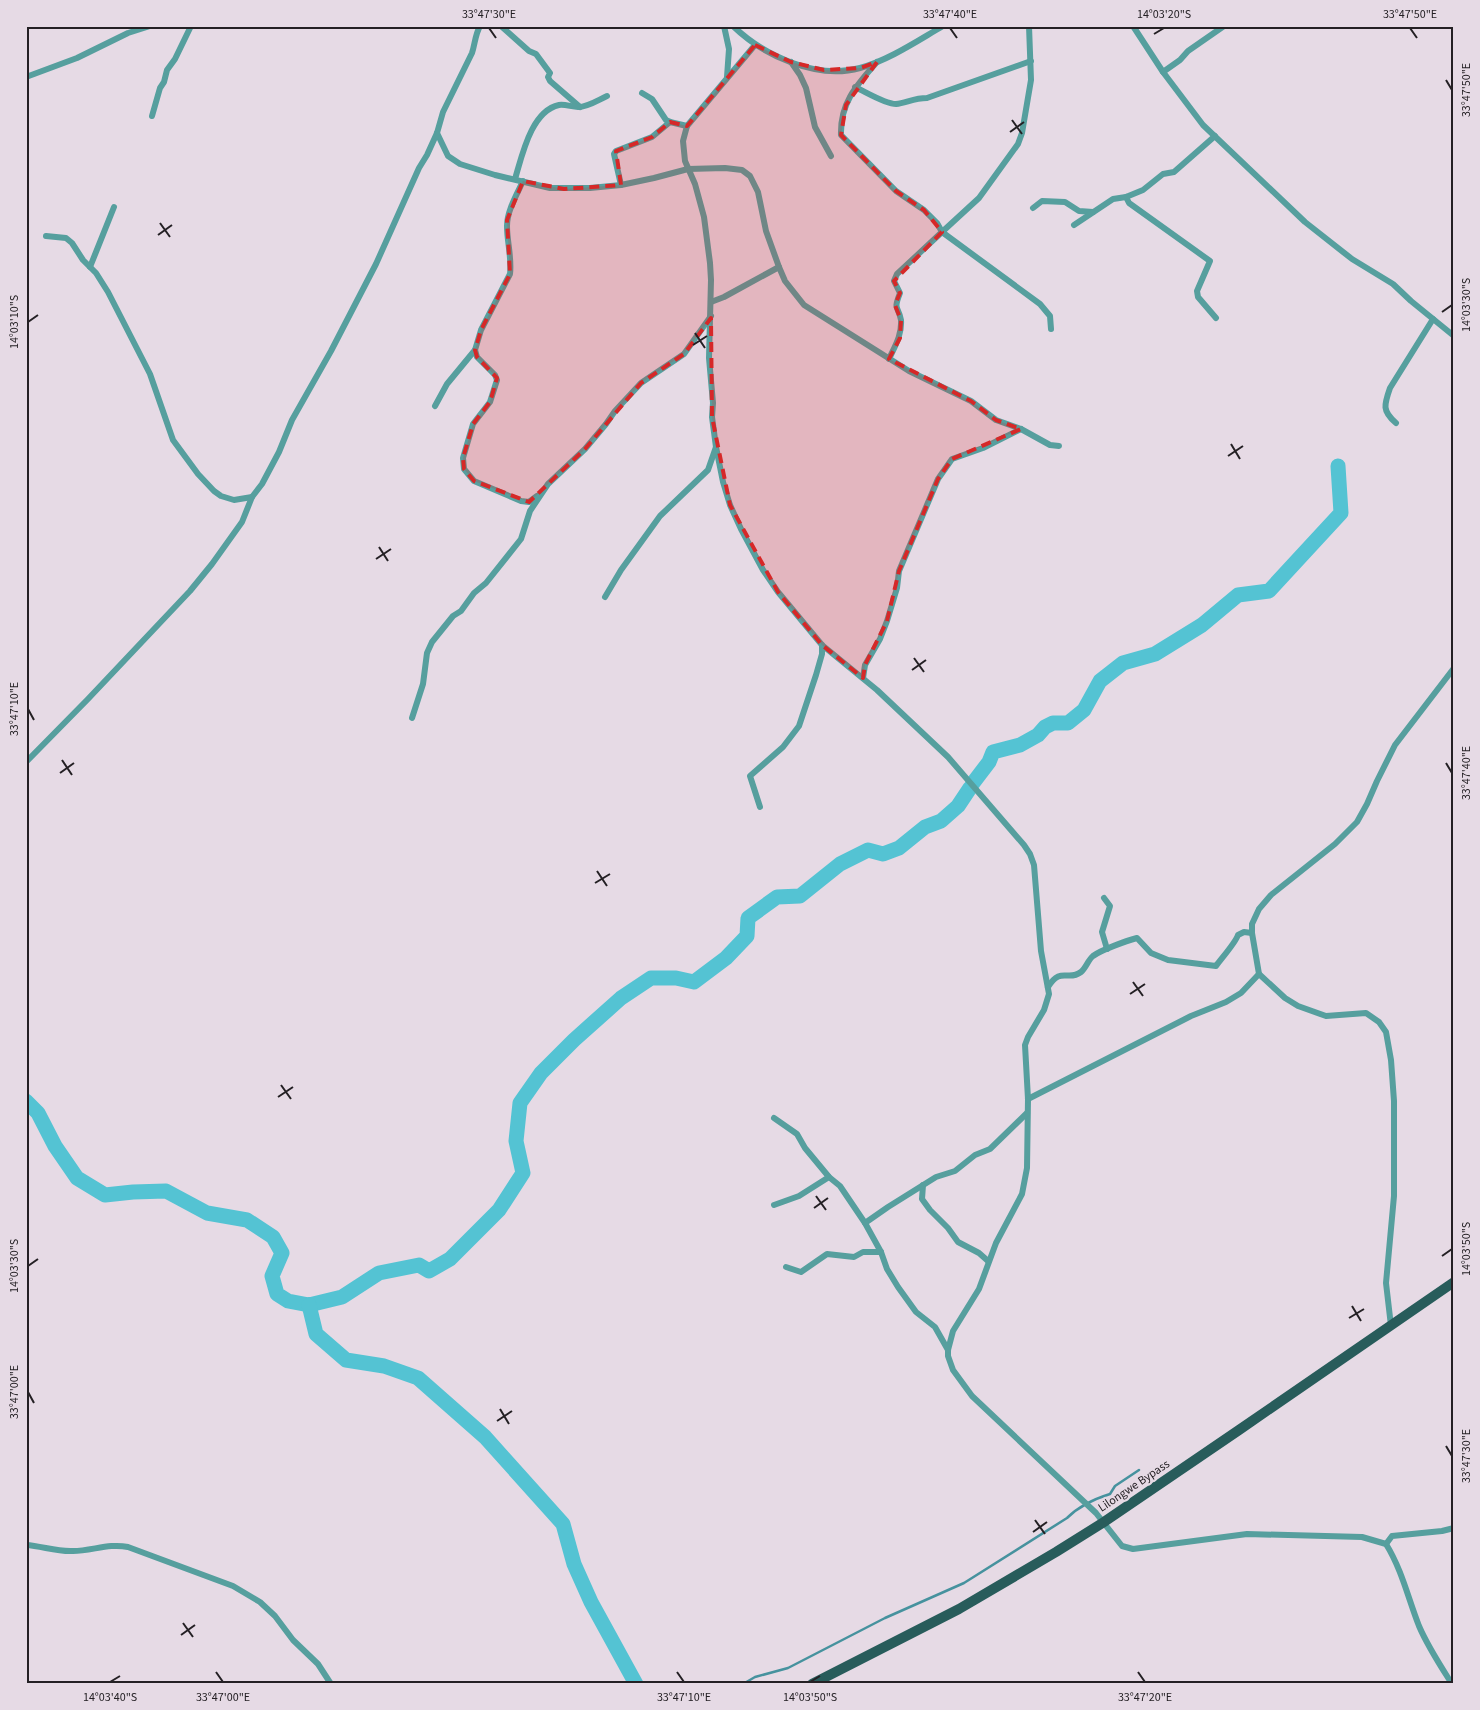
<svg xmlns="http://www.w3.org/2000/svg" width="1480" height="1710" font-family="'Source Sans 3',sans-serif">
<rect width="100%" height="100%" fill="#e6dae5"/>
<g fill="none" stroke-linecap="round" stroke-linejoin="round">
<path stroke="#46929e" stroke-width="2.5" d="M743,1684L755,1677L788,1668L885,1618L964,1583L1067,1518C1079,1506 1094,1499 1110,1494L1115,1486L1139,1470"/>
<g stroke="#54c3d3" stroke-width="15">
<path d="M973,783L989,762L993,752L1020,745L1038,735L1045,727L1053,723H1068L1084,710L1100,681L1123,663L1155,654L1202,625L1238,595L1269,591L1341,513L1338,466"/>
<path d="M26,1101L38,1113L55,1146L77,1178L105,1195L133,1192L166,1191L207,1213L247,1220L273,1237L282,1253L272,1276L277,1294L288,1301L309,1305L342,1297L379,1273L419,1265L429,1271L450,1259L499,1210L523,1173L516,1141L520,1103L541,1073L574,1040L621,998L651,978H676L694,982L726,958L747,936L748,918L777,897L800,896L840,864L868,850L883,854L899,848L925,827L941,821L958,806L970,788"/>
<path d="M309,1305L316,1334L346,1360L384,1366L418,1378L485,1437L563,1524L574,1564L591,1602L636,1684"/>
</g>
<g stroke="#569f9e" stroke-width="6">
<path d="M501,26L529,51L536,54L550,73L548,77L550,81L580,107"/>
<path d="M724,26L729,49L727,77"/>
<path d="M733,26C764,56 817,80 860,68C889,60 917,41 943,26"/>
<path d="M1029,26L1031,80L1022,133L1018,144L979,198L942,232L1040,304L1050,316L1051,329"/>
<path d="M1133,26L1163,72L1203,125L1305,222L1352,259L1393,284L1411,301L1454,336"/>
<path d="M755,45L687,126L683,141L685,161L695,184L704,217L710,263L711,280L709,358L713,403L712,417L716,447L723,482L730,505L741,529L763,570L778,592L822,645L877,690L948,757L1024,845L1030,854L1034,865L1041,951L1049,994L1044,1010L1028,1037L1025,1045L1028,1099L1027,1168L1022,1194L996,1243L979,1289L953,1331L948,1350V1356L953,1370L972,1396L1096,1513L1122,1546L1133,1549L1247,1534L1362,1537L1386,1544C1402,1570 1408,1598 1419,1626C1428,1647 1440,1665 1452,1684"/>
<path d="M791,62L800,75L806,88L815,127L831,156"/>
<path d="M877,62C856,86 840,103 841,135L896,191L924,210L937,223L942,232L897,274L894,281L900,293C893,311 898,305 901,320C902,335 895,346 889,359"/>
<path d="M1163,72L1180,60L1188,51L1224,26"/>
<path d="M26,77L77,58L128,33L150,26"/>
<path d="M855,87C866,92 885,104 896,104C906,103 914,98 927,98L1031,61"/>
<path d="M642,93L652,99L666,120L670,122L687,126"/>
<path d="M152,116L160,88L164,82L167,70L175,59L191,26"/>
<path d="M437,133L448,156L460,164L495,175L550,188H590L621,185L654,178L688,169L725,168L742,170L750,176L758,192L766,231L779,267"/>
<path d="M515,179C522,156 531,111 559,105C565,104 572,107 578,107C588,107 598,100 607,96"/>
<path d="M523,181C517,194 507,211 507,226C507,242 512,258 510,274L481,330L475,350L477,357L495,375L497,380L490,402L473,424L463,458L464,469L474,481L521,501L529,502L537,496"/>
<path d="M621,185L614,154L616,151L652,137L670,122"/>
<path d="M1126,197L1129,203L1210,261L1197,291L1198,297L1216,318"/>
<path d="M1033,208L1042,201L1065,202L1079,211L1093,212"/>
<path d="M1074,225L1113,199L1126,197L1143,190L1163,174L1174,172L1215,136"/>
<path d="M46,236L66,238L72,243L83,260L96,273L108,292L150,374L173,440L198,474L214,491L221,496L234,500L252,497"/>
<path d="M90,267L114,207"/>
<path d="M711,302L724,297L779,267L785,281L804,305L909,371L971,401L996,420L1021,429L1050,445L1059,446"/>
<path d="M435,406L447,384L475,350"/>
<path d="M1396,423C1382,411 1384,405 1390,388L1433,319"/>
<path d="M605,597L621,570L660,516L708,470L716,447"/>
<path d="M863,678L865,665L880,639L887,621L897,588L899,571L938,479L952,459L983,448L1021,429"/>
<path d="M412,718L423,684L427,653L432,642L453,616L461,611L474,593L486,583L521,539L530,511L548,484L585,449L606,424L615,411L641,383L684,354L711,316"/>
<path d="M26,762L88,699L190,591L212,564L242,522L252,497L262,484L279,452L292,420L331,351L376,264L419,168L427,155L437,133L443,112L472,53C475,44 475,35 480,26"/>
<path d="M760,807L750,776L783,747L799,726L816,675L822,654V645"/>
<path d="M1104,898L1110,906L1102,932L1107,949"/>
<path d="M1048,987C1061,966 1068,982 1081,972C1086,968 1088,960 1093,956C1101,950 1126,941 1137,938L1151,953L1168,960L1216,966C1221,959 1236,942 1238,935L1244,932L1252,933"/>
<path d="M1028,1099L1191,1016L1226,1002L1241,993L1259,974"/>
<path d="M774,1118L797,1134L805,1148L829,1177L840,1186L865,1223L881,1252L887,1269L898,1287L916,1312L935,1327L948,1350"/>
<path d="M923,1185L922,1199L930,1210L948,1228L958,1242L979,1253L988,1261"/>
<path d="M774,1205L799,1196L829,1177"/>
<path d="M865,1223L888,1207L936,1177L955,1171L975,1155L990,1149L1027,1113"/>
<path d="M786,1267L801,1272L827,1254L854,1257L863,1252H881"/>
<path d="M1391,1326L1386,1283L1394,1196V1101L1391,1060L1386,1032L1379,1022L1366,1013L1326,1016L1298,1006L1285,998L1259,974L1252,933V924L1259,909L1271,895L1335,844L1357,822L1367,804L1377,781L1395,745L1454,668"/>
<path d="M1386,1544L1392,1536L1442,1531L1454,1528"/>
<path d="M26,1545C42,1546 57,1552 73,1551C92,1551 109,1543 128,1547L233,1586L260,1602L275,1616L293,1640L318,1664L331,1684"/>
</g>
<path stroke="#285c5b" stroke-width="10" d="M812,1684L959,1609L1056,1552L1104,1522L1239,1430L1454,1282"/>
</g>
<path fill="#d62828" fill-opacity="0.2" stroke="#d62828" stroke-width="4" stroke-dasharray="10 6" stroke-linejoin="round" d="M755,45L791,62L824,70L860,68L877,62L846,105L841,135L896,191L924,210L942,232L894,281L900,293L895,305L901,320L900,338L889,359L971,401L996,420L1021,429L952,459L938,479L899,571L887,621L865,665L863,678L822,645L778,592L730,505L712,417L711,318L684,354L641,383L585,449L529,502L474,481L464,469L463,458L473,424L490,402L497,378L477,357L475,350L481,330L510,274L507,220L523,181L564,189L621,185L616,151L652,137L670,122L687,126Z"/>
<path fill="none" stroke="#242024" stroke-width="2" d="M489,28L496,38M950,28L957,38M1410,28L1417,38M1154,34L1164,28M1446,80L1452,90M1012,120L1022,134M1010,132L1024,122M160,223L170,237M158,235L172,225M1442,312L1452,305M28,322L38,315M695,333L705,348M693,345L707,336M1231,444L1240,459M1228,456L1243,446M379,547L388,561M376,559L391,549M914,658L924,672M912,670L926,660M28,709L34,720M62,760L72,775M1446,763L1452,773M60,773L74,763M597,871L607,886M595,883L610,874M1133,982L1143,996M1130,994L1145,984M281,1085L291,1099M278,1097L293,1087M816,1196L826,1210M814,1208L828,1198M1442,1256L1452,1249M28,1266L38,1259M1352,1306L1361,1321M1349,1318L1364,1309M28,1392L34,1403M500,1409L509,1424M497,1421L512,1411M1446,1446L1452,1456M1035,1520L1045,1534M1033,1532L1047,1522M183,1623L193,1637M181,1635L195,1625M216,1672L223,1682M677,1672L684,1682M1138,1672L1145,1682M110,1682L120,1676M810,1682L820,1676"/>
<g text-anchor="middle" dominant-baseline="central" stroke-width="4.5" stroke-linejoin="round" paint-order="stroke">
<g font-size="12" fill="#242024" stroke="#e6dae5">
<text transform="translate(1134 1486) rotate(-34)">Lilongwe Bypass</text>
</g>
</g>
<rect width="1480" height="1710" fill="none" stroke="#e6dae5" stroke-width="55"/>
<rect x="28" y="28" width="1424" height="1654" fill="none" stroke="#242024" stroke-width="2"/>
<g font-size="12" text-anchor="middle" fill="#242024">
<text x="489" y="18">33°47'30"E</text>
<text x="950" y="18">33°47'40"E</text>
<text x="1164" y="18">14°03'20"S</text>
<text x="1410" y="18">33°47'50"E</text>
<text transform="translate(1466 90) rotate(-90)" y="4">33°47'50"E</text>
<text transform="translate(1466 305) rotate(-90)" y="4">14°03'30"S</text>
<text transform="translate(14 322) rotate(-90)" y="4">14°03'10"S</text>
<text transform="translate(14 709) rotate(-90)" y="4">33°47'10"E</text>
<text transform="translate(1466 773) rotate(-90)" y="4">33°47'40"E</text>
<text transform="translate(1466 1249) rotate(-90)" y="4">14°03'50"S</text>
<text transform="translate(14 1266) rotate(-90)" y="4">14°03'30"S</text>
<text transform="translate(14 1392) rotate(-90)" y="4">33°47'00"E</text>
<text transform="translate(1466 1456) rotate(-90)" y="4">33°47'30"E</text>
<text x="110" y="1701">14°03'40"S</text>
<text x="223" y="1701">33°47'00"E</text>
<text x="684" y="1701">33°47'10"E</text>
<text x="810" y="1701">14°03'50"S</text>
<text x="1145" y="1701">33°47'20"E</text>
</g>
</svg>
